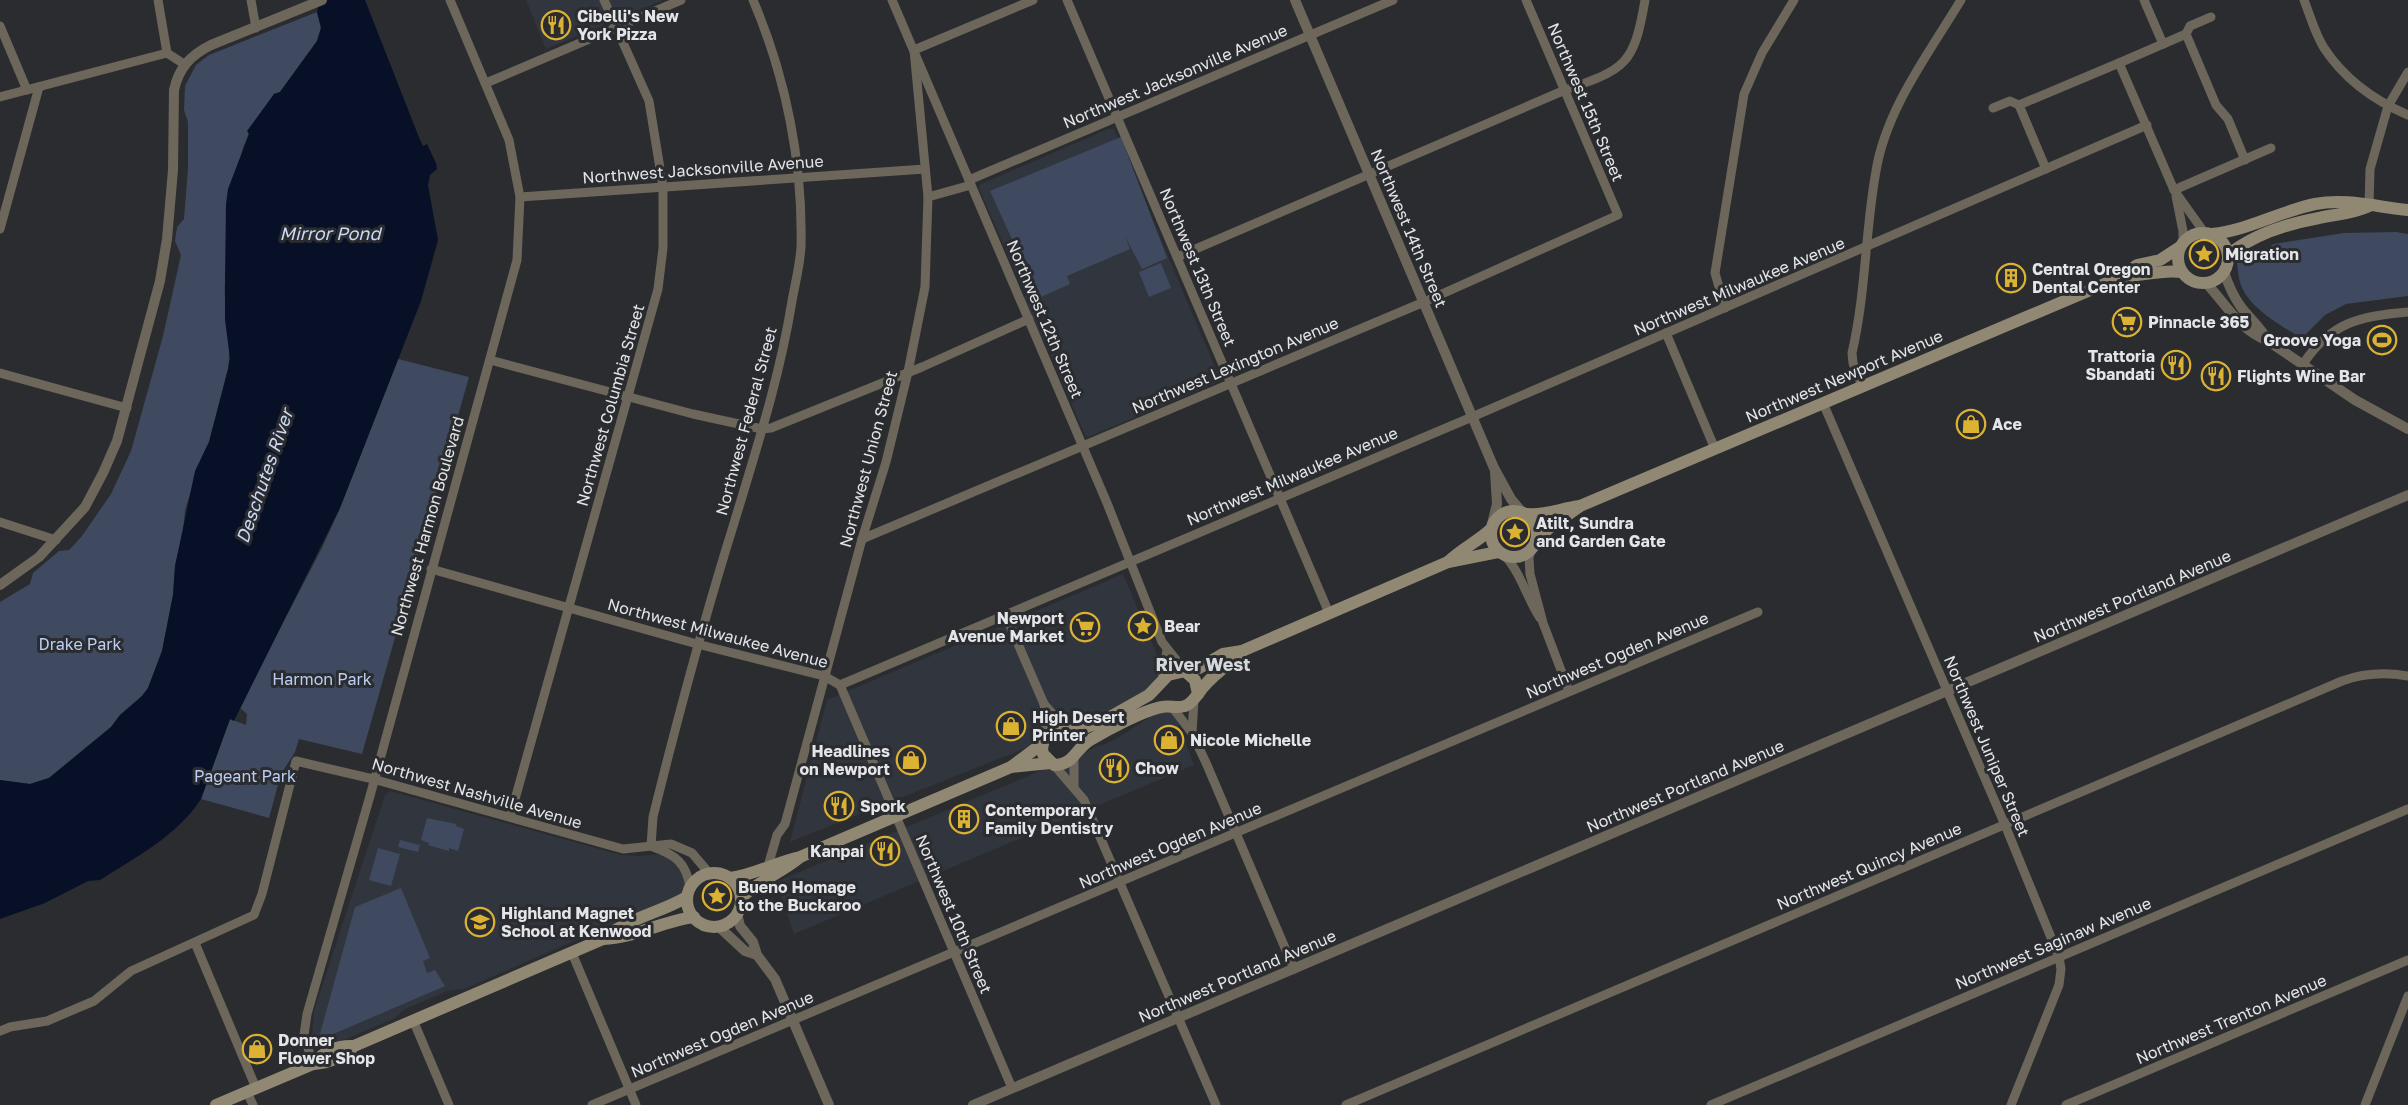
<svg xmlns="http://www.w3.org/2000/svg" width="2408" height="1105" font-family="'Golos Text',sans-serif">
<rect width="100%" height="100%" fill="#2a2c2f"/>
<g fill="#31363e">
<path d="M526,0H663L546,49Z"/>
<path d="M1108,129H1114L1117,136L1221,381L1088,437L1085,435L1044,340L1038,336L1023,300L1025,295L979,188V185Z"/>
<path d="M1123,574L1163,669L1157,681L1140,697L1112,712L1041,742L790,842L827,700Z"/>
<path d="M1159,711L1174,712L1194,765L794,934L776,882L1116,739Z"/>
<path d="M390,791L621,855L640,856L662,854L678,862L686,883L685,889L681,896L606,927L599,926L584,932L581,938L464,989L447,991L405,1009L395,1018L332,1045L320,1047L314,1041L312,1036L314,1011L385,795Z"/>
</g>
<g fill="#3f4a60">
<path d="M317,12L321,27L317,41L280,92L274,94L249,133L243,148C237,192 227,237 225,281C223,310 232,343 228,369L209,442L201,459L185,510L183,533L175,566L173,595L162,651L148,688L142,696L120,715L111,727L49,778L30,784L0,780V602L30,584L33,573L59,551L69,550L82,536L111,494L131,451L163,336L181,255L175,241L177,227L184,219L188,168V122L184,110L185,86L196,65L209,55Z"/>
<path d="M1121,137L1167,258L1142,269L1125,236L1130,249L1067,276L1070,284L1039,298L990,191Z"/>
<path d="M2396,232L2408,234V296L2346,304L2325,315L2302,338C2282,327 2246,306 2240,282C2238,276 2238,269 2237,263L2274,244L2344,233Z"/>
<path d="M1161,263L1171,288L1149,297L1139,272Z"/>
<path d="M398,359L469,377L362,754L299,739L295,752L281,774L269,818L201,799L230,719L246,725L247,714L239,707L322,548L340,508Z"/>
<path d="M427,818L456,824V826L464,829L458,851L449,848V851L428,845L429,843L421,840Z"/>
<path d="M400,840L420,845L418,852L398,847Z"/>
<path d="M378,848L400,854L391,886L369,880Z"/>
<path d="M401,888L430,958L423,961L427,973L435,970L445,986L324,1038L320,1034L355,907Z"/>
</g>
<path fill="#071026" d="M320,0H365L420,140L423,146L427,144L436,163L437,169L430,175L428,185L438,240L421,301L340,508L234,721L230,719L201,799C177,836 136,857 100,880L88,881L45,903L0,919V780L30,784L49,778L111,727L120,715L142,696L148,688L162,651L173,595L175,566L195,471L209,442L228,369L230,358L225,320V281L226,204L228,189L249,134L247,131L274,94L280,92L317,41L321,28L317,12Z"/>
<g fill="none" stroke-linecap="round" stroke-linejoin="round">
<g stroke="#6c675a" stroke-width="9">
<path d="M158,0L167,53"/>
<path d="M251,0L256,28"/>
<path d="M892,0L1107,503L1162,642L1186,672"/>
<path d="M1067,0L1329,613"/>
<path d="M2144,0L2163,44L2119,63L2174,190L2204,232"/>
<path d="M2304,0C2310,15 2315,34 2324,48C2345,80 2373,100 2408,115"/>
<path d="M0,26L27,90"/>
<path d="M2186,34L2190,26L2211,17"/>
<path d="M2163,44L2186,34L2216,105L2228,119L2245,160"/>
<path d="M486,83L681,0"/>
<path d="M0,97L167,53L184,64"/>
<path d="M2019,105L2046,169"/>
<path d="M1993,108L2010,101L2019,105L2119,63"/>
<path d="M969,180L1393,0"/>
<path d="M2174,190L2271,148"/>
<path d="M2176,196L2183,231V242"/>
<path d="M520,197L925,169"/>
<path d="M928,197L971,185"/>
<path d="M2369,206L2370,169L2388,106L2408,72"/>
<path d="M0,229L39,87"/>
<path d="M1177,257L1565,90C1626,69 1634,65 1645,0"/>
<path d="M1725,308L1715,273L1744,94L1762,53L1794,0"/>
<path d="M1666,333L1715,449"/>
<path d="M490,360L693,414L762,429L771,428L922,367L1029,319"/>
<path d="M2303,364C2331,322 2360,316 2408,312"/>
<path d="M0,373L127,408"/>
<path d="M1862,386L1853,363L1852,353C1866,293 1865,231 1876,171C1886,109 1929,53 1961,0"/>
<path d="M1823,403L2005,825L2059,957L2061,969L2059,985L2011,1105"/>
<path d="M0,522L56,540"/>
<path d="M862,539L1424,302L1618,215L1526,0"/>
<path d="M1531,550L1529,558L1530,574L1543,623L1569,691"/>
<path d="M1504,555C1520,571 1527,598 1540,618"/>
<path d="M431,569L697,644L824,676L840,685L1472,417L2147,125"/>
<path d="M1005,614L1044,704"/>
<path d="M1162,680L1167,650"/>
<path d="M840,685L1012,1088"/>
<path d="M1172,707L1192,733L1207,765L1294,969"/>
<path d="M1192,733L1194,700"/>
<path d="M1044,738L1046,722L1044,704L1066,730"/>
<path d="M1054,765L1084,800L1216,1105"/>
<path d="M1074,786V758"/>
<path d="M510,817L658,289L663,248V187L649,101L604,0"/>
<path d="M651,846L653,817C678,716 704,619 735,520C757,447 780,376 792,301C795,284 800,265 801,247C803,163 786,77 753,0"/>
<path d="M653,847C676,855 686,863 690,887"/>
<path d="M768,866L777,835L785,824L862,539L886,462L908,372L925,287L928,197L914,50L1033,0"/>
<path d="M195,943L256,1088"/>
<path d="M572,953L636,1105"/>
<path d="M413,1020L449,1105"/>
<path d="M0,1031L10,1027L47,1021L94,1001L131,971L254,915L262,894L296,761L373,779L623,849L671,844L692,853L709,873"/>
<path d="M313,1064L304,1035L307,1014L370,796L517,260L520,197L509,140L450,0"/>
<path d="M247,1092L253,1105"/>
<path d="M592,1105L1758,612"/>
<path d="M1346,1105L2342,681C2364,673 2385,672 2408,676"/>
<path d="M1711,1105L2408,809"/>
<path d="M2066,1105L2408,960"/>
<path d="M2365,1105L2408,996"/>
</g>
<g stroke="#6c675a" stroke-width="10">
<path d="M1295,0L1494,468L1511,499L1522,512"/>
<path d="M2224,272C2228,284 2233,296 2241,307C2250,319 2261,327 2268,341"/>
<path d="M2206,283C2227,305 2239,330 2268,341L2355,400L2408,429"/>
<path d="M1492,524L1497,504L1495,472"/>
<path d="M0,585L39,557L85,507L103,473L117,441L160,281L167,239L173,170L174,90C179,67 191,55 211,45L322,0"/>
<path d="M737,913L740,926L753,942L757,955L775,979L829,1105"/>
<path d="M718,926L745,951L757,955"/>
<path d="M973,1105L2408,495"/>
</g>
<g stroke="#908873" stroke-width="12">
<circle cx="2203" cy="258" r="25"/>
<path d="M2212,234C2246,231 2281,211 2315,204C2346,198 2377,207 2408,210"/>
<path d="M2228,255C2254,234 2286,224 2319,218C2337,214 2352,214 2369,206"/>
<path d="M2122,277C2142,276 2162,269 2182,272"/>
<circle cx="1514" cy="534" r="23"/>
<path d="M1527,514C1545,516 1562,508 1580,506"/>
<path d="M1537,540L1549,528L1580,506L2121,277L2137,265L2160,260L2180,247"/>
<path d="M1448,562C1461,549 1477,542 1490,530"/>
<path d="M1186,672L1195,680L1198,694C1194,699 1191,704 1185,706C1177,709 1170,705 1162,707C1144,710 1107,730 1090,740C1075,749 1074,765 1054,765L1043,754L1042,749L1044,738L1054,730H1079L1103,721L1149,695L1168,675L1199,668L1223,654L1242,651L1448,562L1498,552"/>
<path d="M1198,694C1209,676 1228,667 1242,651"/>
<path d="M1011,767L1043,743"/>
<circle cx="714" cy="900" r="27"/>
<path d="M730,878C755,875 776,862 800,857L1011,767L1050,763"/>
<path d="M741,898C758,881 781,873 799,858"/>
<path d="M603,939C635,938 662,921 694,917"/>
<path d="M313,1064C324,1051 337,1045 354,1046"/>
<path d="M216,1105L313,1064C329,1063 343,1057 354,1046L603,939C628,918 660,913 687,897"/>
</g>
</g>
<defs>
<g id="restaurant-ring" transform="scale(1.5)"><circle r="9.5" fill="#2a2c2f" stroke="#dcb233" stroke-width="1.5"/><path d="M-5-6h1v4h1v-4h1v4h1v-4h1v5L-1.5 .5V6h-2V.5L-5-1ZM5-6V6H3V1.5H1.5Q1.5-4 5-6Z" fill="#dcb233"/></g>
<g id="sight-ring" transform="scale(1.5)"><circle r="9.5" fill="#2a2c2f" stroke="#dcb233" stroke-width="1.5"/><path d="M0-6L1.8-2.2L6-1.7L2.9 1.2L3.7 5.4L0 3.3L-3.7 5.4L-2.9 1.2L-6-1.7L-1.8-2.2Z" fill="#dcb233"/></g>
<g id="building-ring" transform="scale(1.5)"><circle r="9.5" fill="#2a2c2f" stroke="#dcb233" stroke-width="1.5"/><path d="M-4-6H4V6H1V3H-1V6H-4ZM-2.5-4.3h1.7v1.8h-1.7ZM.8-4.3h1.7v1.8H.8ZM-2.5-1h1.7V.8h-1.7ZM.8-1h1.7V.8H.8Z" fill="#dcb233"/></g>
<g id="supermarket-ring" transform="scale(1.5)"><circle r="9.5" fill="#2a2c2f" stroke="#dcb233" stroke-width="1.5"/><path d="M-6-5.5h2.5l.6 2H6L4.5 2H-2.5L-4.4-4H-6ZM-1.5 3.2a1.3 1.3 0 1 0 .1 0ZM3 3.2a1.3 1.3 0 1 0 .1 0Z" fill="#dcb233"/></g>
<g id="stadium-ring" transform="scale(1.5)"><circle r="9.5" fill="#2a2c2f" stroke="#dcb233" stroke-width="1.5"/><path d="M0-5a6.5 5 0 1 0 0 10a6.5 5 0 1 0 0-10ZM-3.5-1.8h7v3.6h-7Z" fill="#dcb233"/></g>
<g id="shop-ring" transform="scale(1.5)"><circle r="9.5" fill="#2a2c2f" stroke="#dcb233" stroke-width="1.5"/><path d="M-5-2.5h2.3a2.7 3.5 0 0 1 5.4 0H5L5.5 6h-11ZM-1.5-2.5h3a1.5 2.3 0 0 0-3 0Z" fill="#dcb233"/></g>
<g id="school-ring" transform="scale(1.5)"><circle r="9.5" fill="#2a2c2f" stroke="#dcb233" stroke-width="1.5"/><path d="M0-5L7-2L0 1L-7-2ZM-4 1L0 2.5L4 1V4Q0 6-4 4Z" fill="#dcb233"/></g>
</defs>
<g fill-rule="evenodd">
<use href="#restaurant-ring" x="556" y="25"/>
<use href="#sight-ring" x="2204" y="254"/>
<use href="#building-ring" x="2011" y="278"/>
<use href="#supermarket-ring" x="2127" y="322"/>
<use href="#stadium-ring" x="2382" y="340"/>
<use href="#restaurant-ring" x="2176" y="365"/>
<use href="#restaurant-ring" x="2216" y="376"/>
<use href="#shop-ring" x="1971" y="424"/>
<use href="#sight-ring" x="1515" y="532"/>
<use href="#sight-ring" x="1143" y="626"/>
<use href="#supermarket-ring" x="1085" y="627"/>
<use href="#shop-ring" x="1011" y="726"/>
<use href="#shop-ring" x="1169" y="740"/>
<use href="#shop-ring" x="911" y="760"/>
<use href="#restaurant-ring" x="1114" y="768"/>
<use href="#restaurant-ring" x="839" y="806"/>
<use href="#building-ring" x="964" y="819"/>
<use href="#restaurant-ring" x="885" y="851"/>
<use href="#sight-ring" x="717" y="896"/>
<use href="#school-ring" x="480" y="922"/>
<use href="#shop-ring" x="257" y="1049"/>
</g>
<g text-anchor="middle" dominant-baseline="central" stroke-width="6" stroke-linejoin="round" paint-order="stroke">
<g font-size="16" font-weight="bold" fill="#e4e5e8" stroke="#2a2c2f" text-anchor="start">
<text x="577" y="16">Cibelli's New<tspan x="577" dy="18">York Pizza</tspan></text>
<text x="2225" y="254">Migration</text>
<text x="2032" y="269">Central Oregon<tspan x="2032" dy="18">Dental Center</tspan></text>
<text x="2148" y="322">Pinnacle 365</text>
<text x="2361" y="340" text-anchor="end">Groove Yoga</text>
<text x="2155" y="356" text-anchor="end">Trattoria<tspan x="2155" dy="18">Sbandati</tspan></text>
<text x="2237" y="376">Flights Wine Bar</text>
<text x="1992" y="424">Ace</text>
<text x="1536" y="523">Atilt, Sundra<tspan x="1536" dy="18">and Garden Gate</tspan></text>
<text x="1064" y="618" text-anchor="end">Newport<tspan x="1064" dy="18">Avenue Market</tspan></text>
<text x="1164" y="626">Bear</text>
<text x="1032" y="717">High Desert<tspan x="1032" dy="18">Printer</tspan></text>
<text x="1190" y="740">Nicole Michelle</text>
<text x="890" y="751" text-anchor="end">Headlines<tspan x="890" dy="18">on Newport</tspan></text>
<text x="1135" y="768">Chow</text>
<text x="860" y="806">Spork</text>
<text x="985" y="810">Contemporary<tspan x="985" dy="18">Family Dentistry</tspan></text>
<text x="864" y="851" text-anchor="end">Kanpai</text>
<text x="738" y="887">Bueno Homage<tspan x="738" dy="18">to the Buckaroo</tspan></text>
<text x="501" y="913">Highland Magnet<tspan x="501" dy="18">School at Kenwood</tspan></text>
<text x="278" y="1040">Donner<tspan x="278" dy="18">Flower Shop</tspan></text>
</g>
<g font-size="16" fill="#e4e5e8" stroke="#2a2c2f">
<text transform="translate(1175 76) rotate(-23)">Northwest Jacksonville Avenue</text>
<text transform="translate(1586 102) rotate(67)">Northwest 15th Street</text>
<text transform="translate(703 169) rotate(-4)">Northwest Jacksonville Avenue</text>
<text transform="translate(1409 228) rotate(67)">Northwest 14th Street</text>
<text transform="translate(1198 267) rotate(67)">Northwest 13th Street</text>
<text transform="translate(1739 286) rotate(-23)">Northwest Milwaukee Avenue</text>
<text transform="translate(1045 319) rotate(67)">Northwest 12th Street</text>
<text transform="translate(1235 365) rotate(-23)">Northwest Lexington Avenue</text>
<text transform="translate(1844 376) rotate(-23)">Northwest Newport Avenue</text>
<text transform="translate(610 405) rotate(-74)">Northwest Columbia Street</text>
<text transform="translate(746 421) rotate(-75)">Northwest Federal Street</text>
<text transform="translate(868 459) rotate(-75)">Northwest Union Street</text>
<text transform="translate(1292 476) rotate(-23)">Northwest Milwaukee Avenue</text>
<text transform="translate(427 526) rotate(-74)">Northwest Harmon Boulevard</text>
<text transform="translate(2132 596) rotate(-23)">Northwest Portland Avenue</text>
<text transform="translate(718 633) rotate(15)">Northwest Milwaukee Avenue</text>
<text transform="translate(1617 655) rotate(-23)">Northwest Ogden Avenue</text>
<text transform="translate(1987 746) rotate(67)">Northwest Juniper Street</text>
<text transform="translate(1685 786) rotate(-23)">Northwest Portland Avenue</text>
<text transform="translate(477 793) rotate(16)">Northwest Nashville Avenue</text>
<text transform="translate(1170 845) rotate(-23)">Northwest Ogden Avenue</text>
<text transform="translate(1869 866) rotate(-23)">Northwest Quincy Avenue</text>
<text transform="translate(954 914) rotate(67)">Northwest 10th Street</text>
<text transform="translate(2053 943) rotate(-23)">Northwest Saginaw Avenue</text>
<text transform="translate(1237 976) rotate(-23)">Northwest Portland Avenue</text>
<text transform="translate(2231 1019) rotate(-23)">Northwest Trenton Avenue</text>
<text transform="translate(722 1034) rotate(-23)">Northwest Ogden Avenue</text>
</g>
<g font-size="16" fill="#bacef6" stroke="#2a2c2f">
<text x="80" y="644">Drake Park</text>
<text x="322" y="679">Harmon Park</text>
<text x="245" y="776">Pageant Park</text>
</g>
<g font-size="18" font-style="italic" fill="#cad9f8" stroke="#2a2c2f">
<text x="330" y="233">Mirror Pond</text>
<text transform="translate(264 476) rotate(-71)">Deschutes River</text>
</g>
<g font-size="18" font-weight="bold" fill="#d4d7db" stroke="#2a2c2f">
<text x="1203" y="664">River West</text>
</g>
</g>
</svg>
